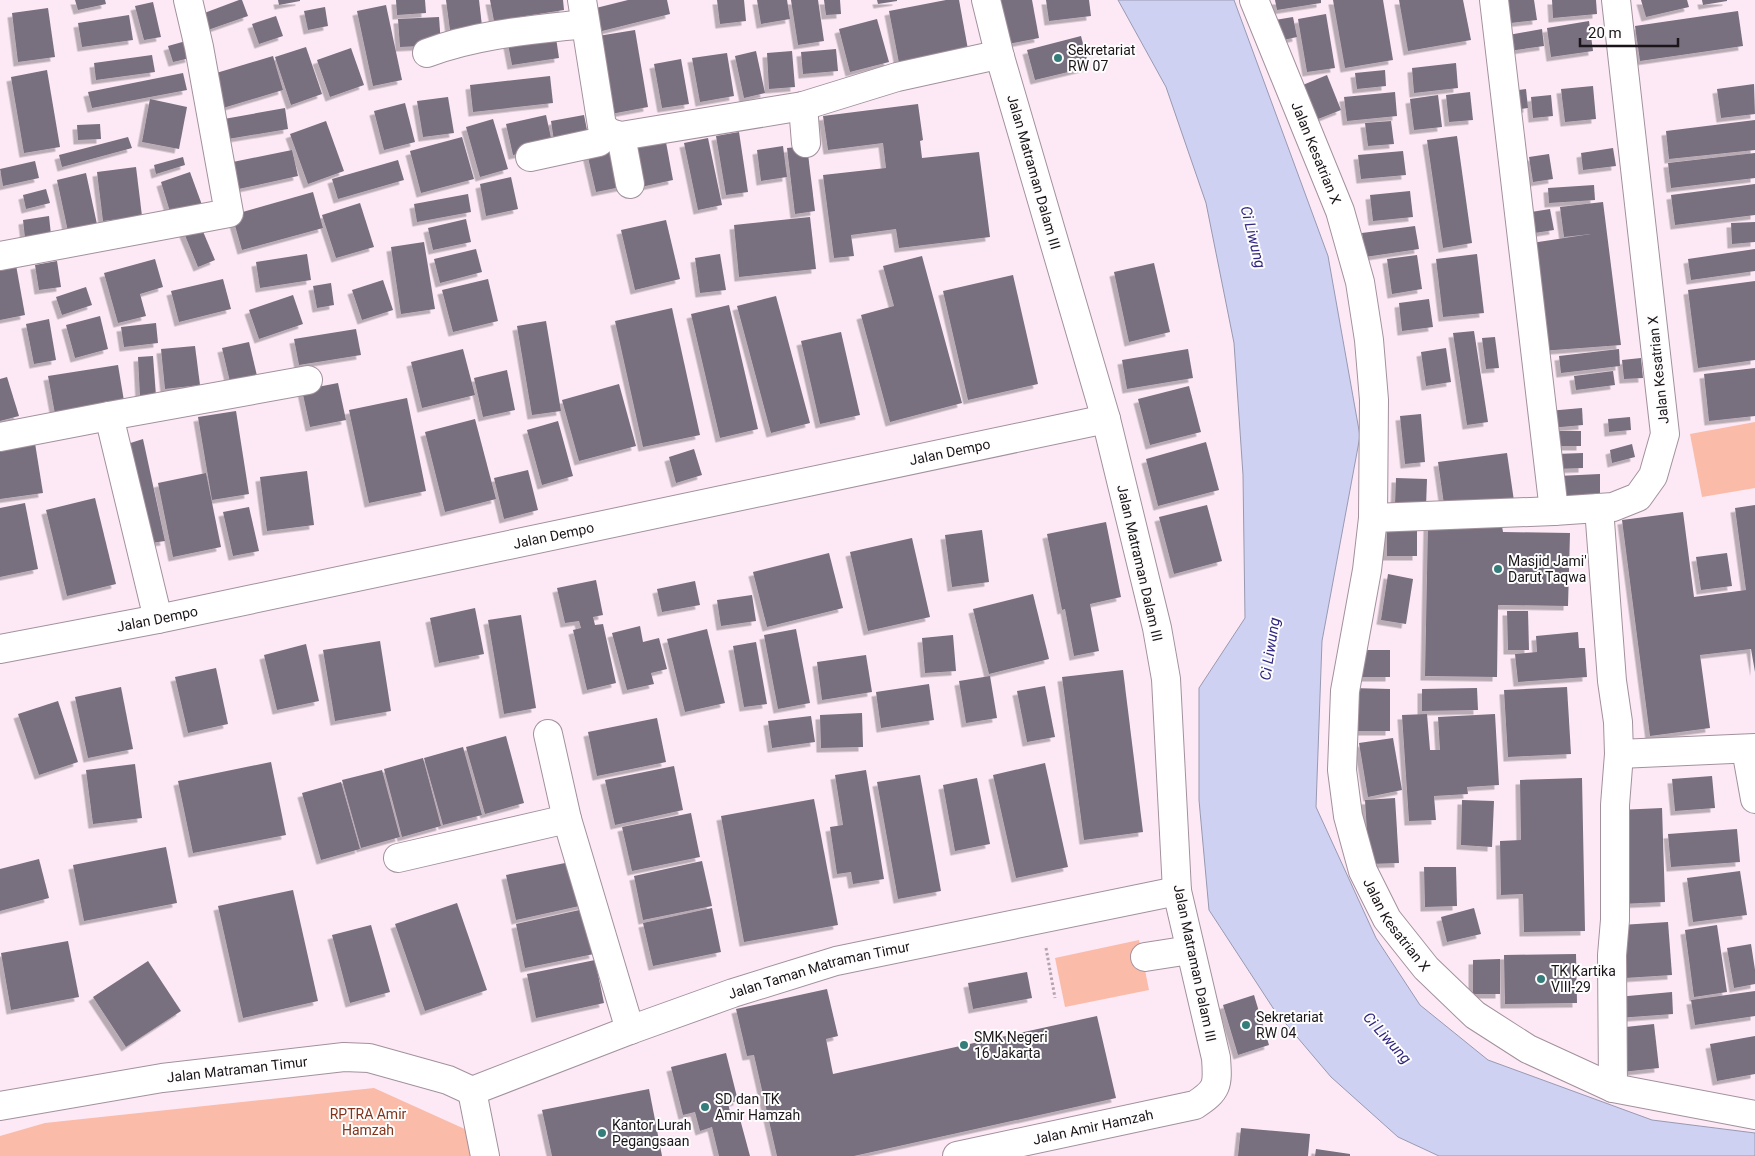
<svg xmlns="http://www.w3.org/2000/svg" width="1755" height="1156" font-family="Roboto,sans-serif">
<defs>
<filter id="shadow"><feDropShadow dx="-4.5" dy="4.5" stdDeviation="0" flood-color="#0004"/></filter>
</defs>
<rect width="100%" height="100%" fill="#fce9f5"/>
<g fill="#fabba8">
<path d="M1755,422V488L1702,497L1690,434Z"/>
<path d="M1139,940L1149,990L1065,1007L1055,958Z"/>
<path d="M374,1088L478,1135L481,1156H0V1136L45,1123Z"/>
</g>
<path fill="#ced1f2" stroke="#9899b1" d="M1118,0H1234L1328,256L1360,436L1322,641L1316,807L1376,938L1420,1005L1488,1060L1652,1120L1755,1133V1156H1439L1398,1137L1331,1077L1275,1011L1209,910L1199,800V688L1245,618L1243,475L1234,343L1206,203L1166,87Z"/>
<g fill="#786f7f" filter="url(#shadow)">
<path d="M75,0H105L106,4L78,10Z"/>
<path d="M239,0H242L248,16L205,31L199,15Z"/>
<path d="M278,0H300V1L279,5Z"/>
<path d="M396,0H425L426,13L397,15Z"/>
<path d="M446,0H479L482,26L450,30Z"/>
<path d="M490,0H563L564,10L494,21Z"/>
<path d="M628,0H667L670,14L602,31L596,8Z"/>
<path d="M717,0H744L746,21L720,24Z"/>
<path d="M757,0H787L790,19L761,24Z"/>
<path d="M791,0H818L824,41L798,45Z"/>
<path d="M824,0H840L841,14L826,15Z"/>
<path d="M877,0H897V1L878,4Z"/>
<path d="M946,0H959L969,55L900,68L889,11Z"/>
<path d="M999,0H1032L1039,38L1008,44Z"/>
<path d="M1046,0H1089L1091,16L1049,21Z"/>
<path d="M1275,0H1321V3L1277,10Z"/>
<path d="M1333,0H1383L1393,60L1345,68Z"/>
<path d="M1399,0H1463L1471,40L1408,51Z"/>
<path d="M1498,0H1534L1537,20L1502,24Z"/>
<path d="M1552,0H1596L1597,14L1553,18Z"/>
<path d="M1641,0H1687L1689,7L1646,17Z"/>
<path d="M1702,0H1727V1L1703,5Z"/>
<path d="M153,2L161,37L144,40L135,6Z"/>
<path d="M386,5L402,80L373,86L357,11Z"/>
<path d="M325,7L328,26L308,30L304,11Z"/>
<path d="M48,8L55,57L18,62L12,13Z"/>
<path d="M1738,11L1743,46L1640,61L1635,26Z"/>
<path d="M1326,14L1335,68L1307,72L1298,19Z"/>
<path d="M129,15L133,40L82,47L78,23Z"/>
<path d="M276,16L283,36L259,44L252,24Z"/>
<path d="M439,17L441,45L400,47L398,19Z"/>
<path d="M1293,17L1297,37L1279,41L1275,20Z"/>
<path d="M877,19L889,62L850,72L839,29Z"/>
<path d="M1589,21L1593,51L1551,57L1547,28Z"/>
<path d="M1542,29L1544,46L1502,52L1503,36Z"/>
<path d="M635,30L648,107L611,114L598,36Z"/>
<path d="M555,31L559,58L512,65L507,39Z"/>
<path d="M1081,36L1089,67L1035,80L1027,50Z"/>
<path d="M186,41L190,58L173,62L168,46Z"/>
<path d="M306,47L322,94L291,105L275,57Z"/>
<path d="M351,48L364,85L330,97L317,60Z"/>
<path d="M836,49L838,71L803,74L801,52Z"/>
<path d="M756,51L765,93L744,98L735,56Z"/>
<path d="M792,51L795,87L769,89L767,53Z"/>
<path d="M727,53L734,96L700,102L692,58Z"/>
<path d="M152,55L155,72L96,80L94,63Z"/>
<path d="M273,56L283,90L223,108L213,74Z"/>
<path d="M681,59L689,104L662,108L654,64Z"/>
<path d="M1456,63L1458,88L1414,93L1412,68Z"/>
<path d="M47,70L60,147L24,153L11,77Z"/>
<path d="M1385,70L1386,86L1357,89L1355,73Z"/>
<path d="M183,73L187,90L92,108L88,92Z"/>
<path d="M1327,75L1341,110L1313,121L1298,87Z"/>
<path d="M550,76L553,103L473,112L470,85Z"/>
<path d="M1754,84L1755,114L1721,118L1717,89Z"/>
<path d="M1593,86L1596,119L1565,122L1561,89Z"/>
<path d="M1526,89L1528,108L1513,110L1511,91Z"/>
<path d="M1395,92L1397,116L1347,121L1344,97Z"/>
<path d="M1470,92L1473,120L1449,122L1446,95Z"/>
<path d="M1438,95L1442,127L1414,130L1410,99Z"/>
<path d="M1551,95L1553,116L1533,118L1531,97Z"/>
<path d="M448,97L454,133L423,137L417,101Z"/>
<path d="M150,99L187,107L179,149L142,142Z"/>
<path d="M405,103L415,142L384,150L374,111Z"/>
<path d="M918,104L923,140L920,141L922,158L979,152L990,237L899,248L896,229L851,235L854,256L834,258L823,175L886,168L883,143L828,150L823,116Z"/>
<path d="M285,108L288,129L228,139L224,119Z"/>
<path d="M546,115L553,147L513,155L506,124Z"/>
<path d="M584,115L588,135L554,141L551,121Z"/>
<path d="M493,119L508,169L480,177L466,127Z"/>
<path d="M1755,120V150L1669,159L1666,131Z"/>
<path d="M326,121L344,171L308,184L290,134Z"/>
<path d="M1391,121L1394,144L1368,146L1365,123Z"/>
<path d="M100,124L101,139L78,140L77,125Z"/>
<path d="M739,132L748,192L726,195L716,136Z"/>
<path d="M1457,136L1472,243L1443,248L1427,140Z"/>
<path d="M128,137L132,148L62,167L59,155Z"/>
<path d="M462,137L474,179L421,193L410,151Z"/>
<path d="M665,137L673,180L641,187L632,144Z"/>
<path d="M708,138L722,205L698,210L684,143Z"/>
<path d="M783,146L787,177L761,181L757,150Z"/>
<path d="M807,146L815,211L795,214L787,148Z"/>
<path d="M617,147L626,186L596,192L587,153Z"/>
<path d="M1613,148L1616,166L1583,170L1581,153Z"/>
<path d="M292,150L298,176L234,190L228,163Z"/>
<path d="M1403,151L1406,175L1361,179L1358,155Z"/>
<path d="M1755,153V178L1671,188L1668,163Z"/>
<path d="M1549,154L1553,179L1533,182L1529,157Z"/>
<path d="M183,157L185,165L156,174L154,165Z"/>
<path d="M398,160L404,180L338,199L332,179Z"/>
<path d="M35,161L39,178L3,186L0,169Z"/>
<path d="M136,167L142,216L103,221L97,172Z"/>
<path d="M190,172L202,205L171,215L161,182Z"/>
<path d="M86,173L98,229L69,236L57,180Z"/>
<path d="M511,177L518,209L486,216L480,184Z"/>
<path d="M1755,184V215L1675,225L1671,195Z"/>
<path d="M1594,185L1595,200L1549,203L1548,188Z"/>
<path d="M46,189L50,203L26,209L23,195Z"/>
<path d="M1410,191L1413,217L1373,221L1370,195Z"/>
<path d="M313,192L323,228L242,250L232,215Z"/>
<path d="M468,194L471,212L417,222L414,204Z"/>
<path d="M1603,202L1621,345L1541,351L1525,244L1591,234L1564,237L1560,207Z"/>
<path d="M360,203L374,247L336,258L322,215Z"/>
<path d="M1550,209L1554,230L1528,234L1525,213Z"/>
<path d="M49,216L51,235L25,238L23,220Z"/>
<path d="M810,217L816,269L739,277L734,225Z"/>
<path d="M466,219L471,242L433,250L428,228Z"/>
<path d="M666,220L680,279L635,290L621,230Z"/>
<path d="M199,222L215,260L198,267L182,228Z"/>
<path d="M1755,222V242L1732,244L1731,223Z"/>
<path d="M1415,226L1419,249L1365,257L1362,233Z"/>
<path d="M424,242L435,309L401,314L391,247Z"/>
<path d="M476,249L482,272L440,283L434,259Z"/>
<path d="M1755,249V271L1691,280L1688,259Z"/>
<path d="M307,254L311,280L260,288L256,262Z"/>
<path d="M720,254L726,290L700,293L695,258Z"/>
<path d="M1477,254L1484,313L1443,317L1436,259Z"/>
<path d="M1417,255L1422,289L1392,294L1387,259Z"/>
<path d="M922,256L962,403L890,422L861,315L894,306L883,266Z"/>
<path d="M155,259L163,287L140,294L146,316L118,323L104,273Z"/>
<path d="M57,261L61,287L39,290L35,265Z"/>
<path d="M1154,263L1170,332L1129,342L1114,272Z"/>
<path d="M16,265L25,315L0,320V268Z"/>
<path d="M1013,275L1038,384L968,400L943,291Z"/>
<path d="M223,279L231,309L179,322L171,291Z"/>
<path d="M488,279L498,321L453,332L442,290Z"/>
<path d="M383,280L393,310L362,320L352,290Z"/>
<path d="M1755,281V360L1698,368L1688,290Z"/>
<path d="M331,283L334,305L317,308L313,286Z"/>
<path d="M86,287L92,305L62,315L56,297Z"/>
<path d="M293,295L303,324L259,339L249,310Z"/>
<path d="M776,296L810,423L771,433L737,306Z"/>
<path d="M1429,299L1433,327L1402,331L1399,303Z"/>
<path d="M729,305L758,429L720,438L691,314Z"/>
<path d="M672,308L700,435L643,447L615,321Z"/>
<path d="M100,316L108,349L75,358L66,325Z"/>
<path d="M49,319L56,360L34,364L26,324Z"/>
<path d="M546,321L561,411L532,415L517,326Z"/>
<path d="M156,323L158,343L124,347L121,327Z"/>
<path d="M356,329L361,355L299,365L294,339Z"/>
<path d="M1474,331L1488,422L1467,425L1453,333Z"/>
<path d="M841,332L860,415L820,424L801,341Z"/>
<path d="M1495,337L1499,368L1486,369L1482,338Z"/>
<path d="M249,342L258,380L231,386L222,348Z"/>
<path d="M195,346L200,385L165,389L161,349Z"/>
<path d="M1446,348L1451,382L1426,386L1421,352Z"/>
<path d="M463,349L475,395L422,408L411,362Z"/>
<path d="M1188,349L1193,378L1127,389L1122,360Z"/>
<path d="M1619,349L1620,366L1561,373L1559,356Z"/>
<path d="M153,356L156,396L140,397L138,357Z"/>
<path d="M1641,358L1643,378L1624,379L1622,360Z"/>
<path d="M118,365L125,407L56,419L48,376Z"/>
<path d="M1755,368V416L1709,421L1704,374Z"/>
<path d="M507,370L515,410L483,417L474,378Z"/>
<path d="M1613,371L1615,385L1576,390L1574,376Z"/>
<path d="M7,377L19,416L0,421V379Z"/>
<path d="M338,383L346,420L310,427L302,390Z"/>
<path d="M619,384L636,446L579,461L562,400Z"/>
<path d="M1189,386L1201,432L1150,445L1138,399Z"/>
<path d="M407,398L426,491L369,503L349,410Z"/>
<path d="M1582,408L1583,425L1550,428L1548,411Z"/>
<path d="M236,411L249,494L212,500L198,417Z"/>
<path d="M1421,414L1425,462L1405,464L1400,416Z"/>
<path d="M1630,417L1631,430L1609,432L1608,419Z"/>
<path d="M475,419L496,499L445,512L425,432Z"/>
<path d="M558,421L573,476L542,485L527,430Z"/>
<rect x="1553" y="431" width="28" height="15"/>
<path d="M34,437L43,493L0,499V442Z"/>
<path d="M143,439L165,541L144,544L121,446Z"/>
<path d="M1206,442L1219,490L1158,506L1146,459Z"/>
<path d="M1632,444L1635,457L1612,463L1610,450Z"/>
<path d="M694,449L702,475L676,483L669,457Z"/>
<path d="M1507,453L1514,501L1445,511L1438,462Z"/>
<path d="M1583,453V468L1556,469V454Z"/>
<path d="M528,470L538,510L504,519L494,478Z"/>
<path d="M307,471L314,525L267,531L260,477Z"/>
<path d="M206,473L221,547L173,557L158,483Z"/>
<path d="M1600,474V497L1557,499L1558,476Z"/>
<path d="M1396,478L1427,479L1426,507L1395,505Z"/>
<path d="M95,498L116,584L67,596L46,510Z"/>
<path d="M25,503L38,569L0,577V508Z"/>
<path d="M1207,505L1222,561L1174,574L1159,517Z"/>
<path d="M1755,505V672L1751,649L1700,655L1710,728L1650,736L1622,520L1683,512L1694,597L1746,590L1735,508Z"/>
<path d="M249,507L259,551L233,556L223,512Z"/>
<path d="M1106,522L1121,597L1090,604L1099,651L1074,656L1065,609L1062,610L1047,534Z"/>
<rect x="1387" y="524" width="30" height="32"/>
<path d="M1428,524L1502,526L1503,532L1570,533L1568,606L1498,605L1497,677L1425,676Z"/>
<path d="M982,530L989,582L952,587L945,535Z"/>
<path d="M912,538L930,617L868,631L850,552Z"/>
<path d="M829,553L843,608L767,627L753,572Z"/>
<path d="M1727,553L1732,586L1701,590L1696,557Z"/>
<path d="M1388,574L1413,579L1406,624L1381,620Z"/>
<path d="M596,580L603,615L593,617L595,625L603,624L616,683L587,690L573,630L581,628L579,621L565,623L557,588Z"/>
<path d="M695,581L700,605L662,612L657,589Z"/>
<path d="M1033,594L1049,659L989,674L973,609Z"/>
<path d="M752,595L756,621L721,626L717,600Z"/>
<path d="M475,608L484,654L439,663L430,618Z"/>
<path d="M1507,611H1528L1529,650H1508Z"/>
<path d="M521,615L536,708L504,714L488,620Z"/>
<path d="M640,626L643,642L659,638L667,669L651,673L654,684L627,690L612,633Z"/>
<path d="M707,629L725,703L685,712L667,639Z"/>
<path d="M796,629L810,703L778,709L764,635Z"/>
<path d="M1578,632L1579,648H1585L1587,677L1518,682L1515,654L1537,652L1536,636Z"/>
<path d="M953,635L956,671L925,673L922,638Z"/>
<path d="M380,641L391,711L335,721L323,650Z"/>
<path d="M756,642L767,704L744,707L733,646Z"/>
<path d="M306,644L319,701L277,710L264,655Z"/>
<rect x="1358" y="650" width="32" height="27"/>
<path d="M866,655L872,692L822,700L817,662Z"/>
<path d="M216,668L228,724L188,733L175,677Z"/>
<path d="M1123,670L1143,832L1084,840L1062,677Z"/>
<path d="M990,676L997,718L966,723L959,681Z"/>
<path d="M929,684L934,720L881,728L876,692Z"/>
<path d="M1045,686L1055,737L1027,742L1017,691Z"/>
<path d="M121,687L133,749L88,758L75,697Z"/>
<path d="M1567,687L1571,754L1508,757L1504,690Z"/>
<path d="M1351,688L1390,689V731H1351Z"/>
<path d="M1477,688L1478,710L1422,711V689Z"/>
<path d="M58,701L78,762L39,775L18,714Z"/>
<path d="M862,713L863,747L821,748L820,715Z"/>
<path d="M1427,714L1430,750H1440L1438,717L1495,714L1499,785L1467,787L1468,794L1434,796L1436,820L1409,821L1402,715Z"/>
<path d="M811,716L815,742L772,748L768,721Z"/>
<path d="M657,718L666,762L597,776L588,732Z"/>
<path d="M506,736L524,803L485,814L466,747Z"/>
<path d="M1393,738L1402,790L1368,797L1359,743Z"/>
<path d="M463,747L482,815L443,825L424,758Z"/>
<path d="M423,758L441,826L402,837L384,769Z"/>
<path d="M271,762L286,835L193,853L178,781Z"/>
<path d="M1045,763L1068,867L1016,878L993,775Z"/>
<path d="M135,764L142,818L93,824L86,770Z"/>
<path d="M674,766L683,810L615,825L605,780Z"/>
<path d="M382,770L400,837L361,848L342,780Z"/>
<path d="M866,770L884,879L853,884L851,872L837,874L830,827L843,825L835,775Z"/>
<path d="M920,775L941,891L898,899L877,782Z"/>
<path d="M1712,776L1715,808L1675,811L1672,779Z"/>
<path d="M977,778L990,844L955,851L943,785Z"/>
<path d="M1582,778L1585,931L1524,932L1523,894L1501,895L1500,841L1521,840L1520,780Z"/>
<path d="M341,782L360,849L321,860L302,793Z"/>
<path d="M1395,798L1399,863L1369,864L1365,800Z"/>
<path d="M814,799L838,925L744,942L721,816Z"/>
<path d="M1462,800L1494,801L1492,847L1461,845Z"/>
<path d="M1662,808L1665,902L1621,904L1618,810Z"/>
<path d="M691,813L700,857L632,871L622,827Z"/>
<path d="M1737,829L1740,862L1671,867L1668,834Z"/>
<path d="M166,847L177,903L84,921L73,865Z"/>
<path d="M39,859L49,898L0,911V869Z"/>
<path d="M575,861L584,905L516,920L506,875Z"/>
<path d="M702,861L712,906L643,920L634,876Z"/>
<path d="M1424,867H1456L1457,906L1425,907Z"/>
<path d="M1740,871L1747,915L1693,922L1687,878Z"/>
<path d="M293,890L318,1001L243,1018L218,906Z"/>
<path d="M457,903L487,990L425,1011L395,924Z"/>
<path d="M712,908L721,952L653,966L643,923Z"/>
<path d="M1474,908L1481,934L1447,942L1441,917Z"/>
<path d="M584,909L594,954L525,968L516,924Z"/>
<path d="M1668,922L1672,975L1625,978L1621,925Z"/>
<path d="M371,925L390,992L350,1003L332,935Z"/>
<path d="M1717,925L1727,992L1694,997L1685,930Z"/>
<path d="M68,941L79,997L11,1010L1,953Z"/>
<path d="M1751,944L1755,970V984L1734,988L1727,948Z"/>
<path d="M1576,954L1577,1003L1505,1004L1504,955Z"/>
<path d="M1500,959V994H1473V960Z"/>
<path d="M595,960L604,1003L536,1018L527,974Z"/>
<path d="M148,961L181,1011L126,1047L93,997Z"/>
<path d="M1027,972L1032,998L973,1009L968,983Z"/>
<path d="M827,989L838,1036L826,1039L833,1074L1097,1016L1116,1098L854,1156H777L754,1055L747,1056L736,1009Z"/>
<path d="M1755,991V1016L1695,1025L1691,1000Z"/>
<path d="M1672,992L1673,1014L1618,1018L1617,997Z"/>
<path d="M1254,995L1269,1045L1238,1055L1223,1005Z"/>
<path d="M1654,1024L1659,1068L1622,1072L1616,1028Z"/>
<path d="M1755,1036V1074L1717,1081L1710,1044Z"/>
<path d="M726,1053L738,1101L728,1103L732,1121L740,1119L750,1156H719L712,1127L700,1131L695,1112L683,1115L671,1067Z"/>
<path d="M649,1089L662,1156H552L542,1110Z"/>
<path d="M1241,1128L1310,1134L1308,1156H1238Z"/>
<path d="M1316,1149L1350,1154V1156H1315Z"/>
</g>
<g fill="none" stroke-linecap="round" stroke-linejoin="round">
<g stroke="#a2919c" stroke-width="30">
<g id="minor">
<path d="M582,0L602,126L610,133L621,136L803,106L897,77L988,57H1000"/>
<path id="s1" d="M1254,0L1340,211L1360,282L1369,340L1374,400L1373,518L1367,570L1345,691L1342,770L1348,816L1363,871L1387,919L1426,968L1475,1015L1528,1049L1613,1088L1755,1115"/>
<path d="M1494,0L1554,511"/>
<path d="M427,53C477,34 532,30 585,24"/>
<path d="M803,106L806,143"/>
<path d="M621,136L630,184"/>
<path d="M530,157L599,142L610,133"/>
<path d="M0,256L229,213L199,47L188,0"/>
<path d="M109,416L158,619"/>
<path d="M0,437L109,416L308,380"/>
<path d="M1599,508L1612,681L1618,722L1619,754L1615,805V920L1612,955L1613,1088"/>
<path d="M1373,518L1554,511L1613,507L1638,497L1653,476L1665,434L1616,0"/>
<path id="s2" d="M0,649L158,619L1106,419"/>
<path d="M548,734L567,819L630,1030"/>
<path d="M1746,749L1755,799"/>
<path d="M1619,754L1755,748"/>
<path d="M398,858L567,819"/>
<path d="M1145,957L1190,950"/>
<path id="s3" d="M472,1091L630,1030L733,993L836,961L1177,891"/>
<path d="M472,1091L485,1156"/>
<path id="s4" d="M0,1106L162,1078L344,1057L369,1058L448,1080L472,1091"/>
<path id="s5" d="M957,1156L1195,1105C1218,1090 1218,1085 1216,1058L1177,891L1166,679L1157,628L1106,419L1000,57L986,0"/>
</g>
</g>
<path stroke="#b2a3ac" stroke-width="3" stroke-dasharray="2.5 2.5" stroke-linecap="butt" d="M1046,948L1055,998"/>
<use href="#minor" stroke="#fff" stroke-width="28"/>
</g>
<g fill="#347d7b" stroke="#fdfdfd" stroke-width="2">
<circle cx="1058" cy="58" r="5"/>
<circle cx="1498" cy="569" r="5"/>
<circle cx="1541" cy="979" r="5"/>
<circle cx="1246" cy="1025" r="5"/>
<circle cx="964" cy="1045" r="5"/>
<circle cx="705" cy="1107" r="5"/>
<circle cx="602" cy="1133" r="5"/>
</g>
<g text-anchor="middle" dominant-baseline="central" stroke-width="4" stroke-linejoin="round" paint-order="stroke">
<g font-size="14" fill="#1b1519" stroke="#fdfdfd" text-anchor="start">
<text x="1068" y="50">Sekretariat<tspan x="1068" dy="16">RW 07</tspan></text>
<text x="1508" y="561">Masjid Jami'<tspan x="1508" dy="16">Darut Taqwa</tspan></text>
<text x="1551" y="971">TK Kartika<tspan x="1551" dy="16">VIII-29</tspan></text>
<text x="1256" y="1017">Sekretariat<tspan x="1256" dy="16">RW 04</tspan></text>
<text x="974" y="1037">SMK Negeri<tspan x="974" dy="16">16 Jakarta</tspan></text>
<text x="715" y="1099">SD dan TK<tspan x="715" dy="16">Amir Hamzah</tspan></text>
<text x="612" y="1125">Kantor Lurah<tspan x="612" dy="16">Pegangsaan</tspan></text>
</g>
<g font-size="14" fill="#1b1519" stroke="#fdfdfd">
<text stroke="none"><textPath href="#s1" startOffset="165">Jalan Kesatrian X</textPath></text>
<text transform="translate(1034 172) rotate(74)">Jalan Matraman Dalam III</text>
<text transform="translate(1658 370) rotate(-96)">Jalan Kesatrian X</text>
<text stroke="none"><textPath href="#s2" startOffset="970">Jalan Dempo</textPath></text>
<text stroke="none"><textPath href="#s2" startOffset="565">Jalan Dempo</textPath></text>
<text transform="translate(1140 563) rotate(77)">Jalan Matraman Dalam III</text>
<text stroke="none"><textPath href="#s2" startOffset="160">Jalan Dempo</textPath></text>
<text stroke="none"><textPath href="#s1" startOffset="960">Jalan Kesatrian X</textPath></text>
<text transform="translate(1195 963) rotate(78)">Jalan Matraman Dalam III</text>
<text stroke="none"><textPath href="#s3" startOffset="368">Jalan Taman Matraman Timur</textPath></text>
<text stroke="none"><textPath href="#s4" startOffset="240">Jalan Matraman Timur</textPath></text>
<text stroke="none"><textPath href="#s5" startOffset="139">Jalan Amir Hamzah</textPath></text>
</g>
<g font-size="14" fill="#83331a" stroke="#fdfdfd">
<text x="368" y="1114">RPTRA Amir<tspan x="368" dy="16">Hamzah</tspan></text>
</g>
<g font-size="15" font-style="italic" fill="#302680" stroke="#fdfdfd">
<text transform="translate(1253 237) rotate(76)">Ci Liwung</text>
<text transform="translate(1270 649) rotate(-81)">Ci Liwung</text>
<text transform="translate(1387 1038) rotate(48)">Ci Liwung</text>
</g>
</g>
<path d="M1580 38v8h98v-8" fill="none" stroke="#1b1519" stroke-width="2.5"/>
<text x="1588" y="38" font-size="15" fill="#1b1519" stroke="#fdfdfd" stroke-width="4" paint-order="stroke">20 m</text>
</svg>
